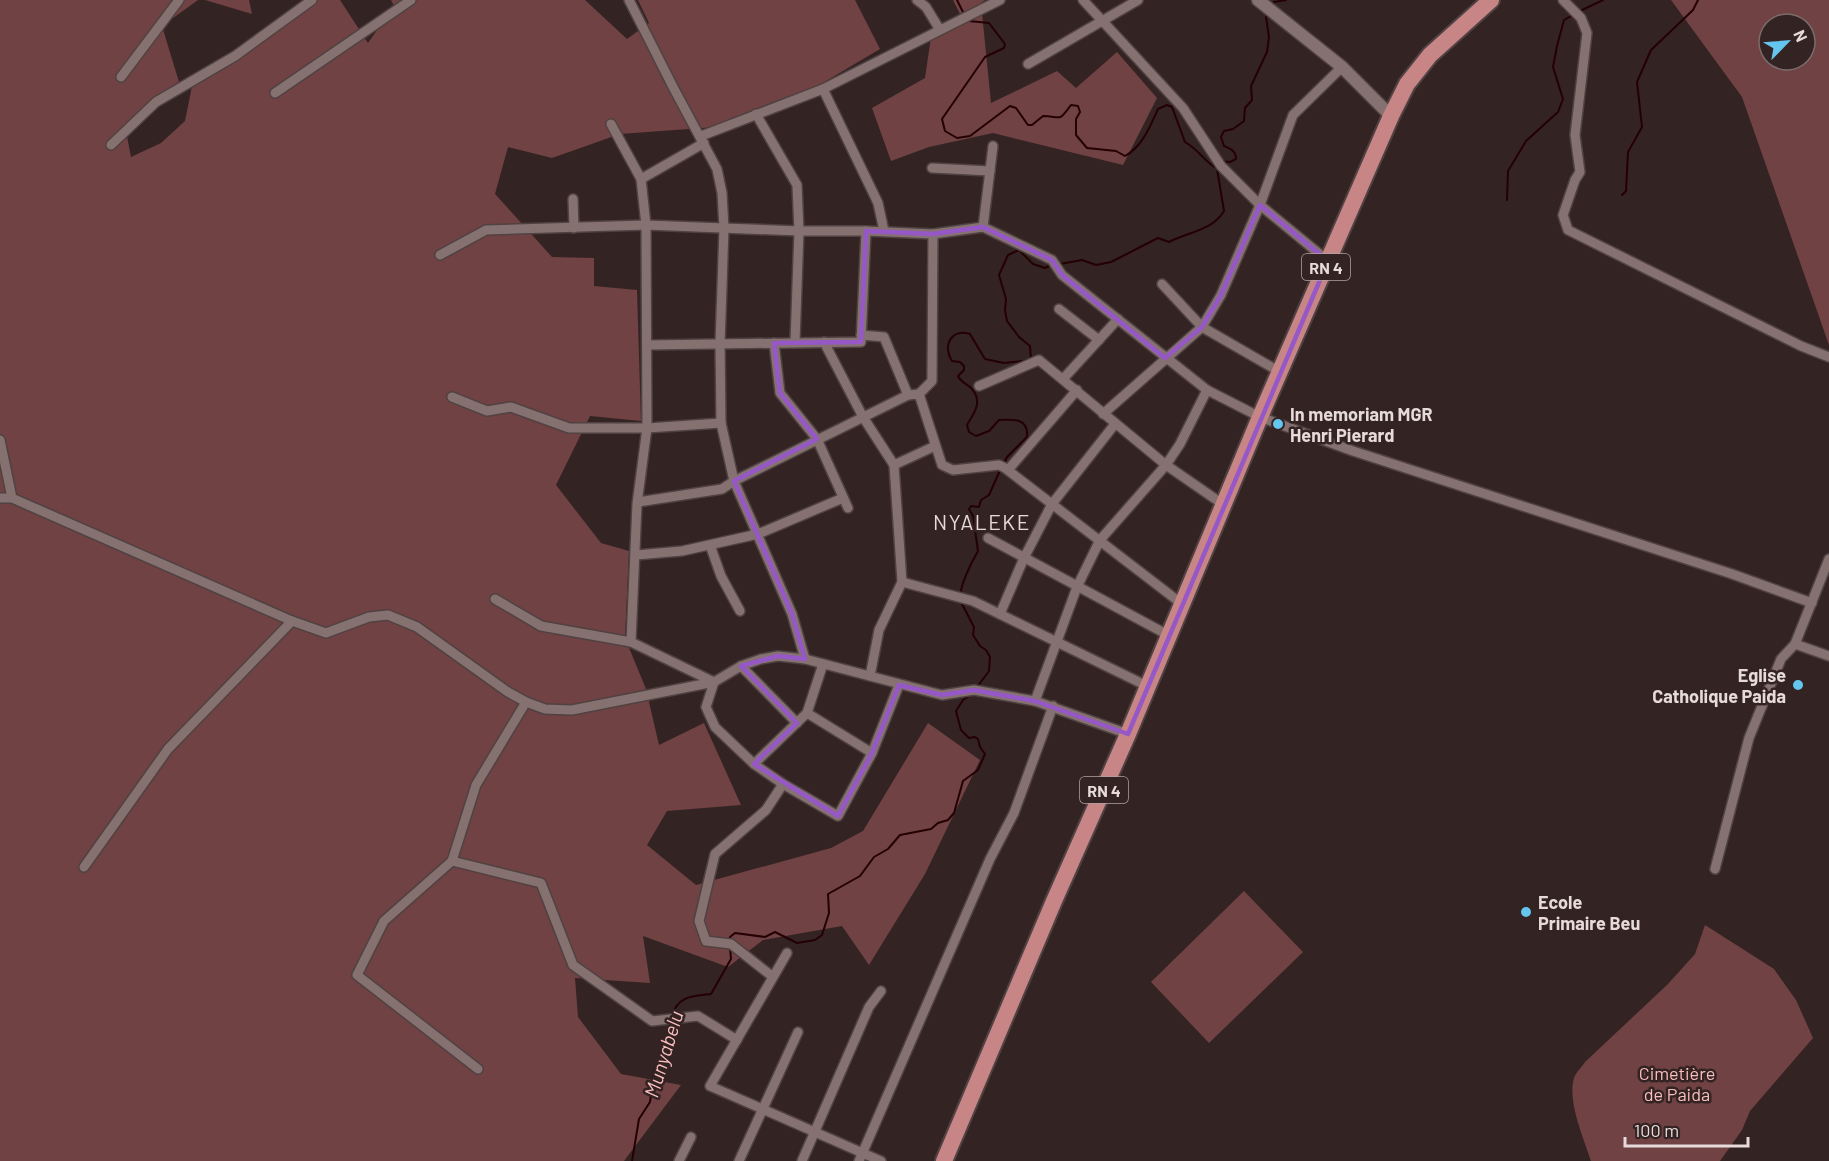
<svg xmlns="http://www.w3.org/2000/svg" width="1829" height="1161" font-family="Barlow,sans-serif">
<rect width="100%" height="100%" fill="#342323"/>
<g fill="#704243" fill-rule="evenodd">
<path d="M0,0H198L162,26L179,82L153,99L125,126L131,157L161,143L185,121L192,86L239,57L313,0H340L368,43L394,6L391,0H585L627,39L649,23L638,0H855L880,49L816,87L716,127L620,134L552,158L508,147L495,194L552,257L594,258V286L637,290L641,421L590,416L556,485L601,543L629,551L625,638L646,689L659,745L704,723L741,805L667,811L647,845L696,885L831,848L863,831L928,723L980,760L925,874L869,965L842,926L763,940L728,967L643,936L650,983L575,978L578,1017L621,1074L681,1085L624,1161H0Z"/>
<path d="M205,0H249L252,14Z"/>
<path d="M953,0H985L981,3L991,103L1057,71L1076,88L1117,52L1157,98L1123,165L993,133L929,147L891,161L872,108L925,78L932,30L960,14Z"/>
<path d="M1671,0H1829V345L1742,97ZM1769,24H1805V60H1769Z"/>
<path d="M1244,891L1303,952L1209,1043L1151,982Z"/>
<path d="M1705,925L1774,969L1796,1000L1813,1038L1750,1111L1742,1130L1720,1161H1591C1584,1139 1567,1101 1574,1078C1576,1072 1582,1067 1585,1062L1668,984L1695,954Z"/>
</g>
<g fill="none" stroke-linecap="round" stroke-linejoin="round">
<g stroke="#240003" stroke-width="2">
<path d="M957,0L964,14"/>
<path d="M1272,6L1274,2L1286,0"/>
<path d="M1580,11L1603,0"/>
<path d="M969,21L989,23L1005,44L1004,48L985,57L942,119L945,131L957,138L970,136L1010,106L1016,108L1028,125H1032L1043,116C1063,117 1058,122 1071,105L1078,106L1080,112L1076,119V135L1087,148L1116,151L1125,156C1143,146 1150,126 1158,109L1167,105L1172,107L1185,142C1199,150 1203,160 1216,168"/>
<path d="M1221,161L1230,162L1236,159C1236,151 1231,149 1224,146L1221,137L1224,131L1233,129L1244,121L1245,108L1252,100L1251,86L1267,52L1269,37L1266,17L1268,13"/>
<path d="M1622,195L1626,191L1628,152L1642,127L1637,82L1651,50L1693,10L1698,0"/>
<path d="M1507,200L1508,171L1526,141L1558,112L1563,99L1553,67L1557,46L1564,20L1573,15"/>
<path d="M1060,264L1082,260L1096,265L1111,262L1158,238L1169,242C1188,232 1212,231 1224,211L1217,169L1218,166"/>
<path d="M1004,463L1007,457L1027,437C1029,418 1013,419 999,420L989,431L976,436L969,432L967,425C974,413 983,402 972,389C968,384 961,383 958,376L964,370V366L960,362L952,361C942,346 951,328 970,334L985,359L1004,363L1031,360L1030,346L1019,337L1007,321L1005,310L1006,299L999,275L1008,255L1019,250L1033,264L1045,268L1051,265"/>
<path d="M960,594C963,579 970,565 978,551L973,516L969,509L971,506L979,507L981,500L989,495L1001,468"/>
<path d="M961,602L974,627L973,635L980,646L986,650L990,657L989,671L977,687"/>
<path d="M730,942V937L735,933L765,937L775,932L797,943L815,940L822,935L829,913L828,894L860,876L874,857L888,849L900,835L931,829L938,823L948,820L954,813L963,781L978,770L985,754L980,747L978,739L975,737L969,738L961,730L956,711L963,700L972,694"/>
<path d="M671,1017C678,996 692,996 711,994L731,959L730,948"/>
<path d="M632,1161L639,1119L650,1102L655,1068L670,1048L671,1023"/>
</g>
<g stroke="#504242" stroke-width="12">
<g id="minor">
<path d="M629,0L672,85L717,169L722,193L724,228L720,344L721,423L734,481L792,614L805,659"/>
<path d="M917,0L926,7L940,30"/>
<path d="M1083,0L1183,108L1221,166L1260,205L1328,261"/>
<path d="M1563,0L1581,18L1587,33L1575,135L1580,172L1575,180L1563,215L1568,230L1801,346L1829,357"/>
<path d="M1028,64L1138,0"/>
<path d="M121,77L179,0"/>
<path d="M823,89L878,203L884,231"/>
<path d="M275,93L411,0"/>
<path d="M756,114L797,185L799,231L795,342"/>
<path d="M611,124L641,179L646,225L647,428L637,504L631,642"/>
<path d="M701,136L823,89L1000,0"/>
<path d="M111,145L156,102L235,56L312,0"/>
<path d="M932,168L990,171"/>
<path d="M641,179L704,143"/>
<path d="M573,199L574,228"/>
<path d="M983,227L993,146"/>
<path d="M440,255L486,230L646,225L799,231H866L933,234L983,227L1052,260L1062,275L1207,390L1260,417L1353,451L1732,574L1812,603"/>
<path d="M1162,284L1202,327L1280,372"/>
<path d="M1059,309L1099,340"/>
<path d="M861,335L884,337L908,395"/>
<path d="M824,342L863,417L894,465L902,582L879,630L870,676"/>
<path d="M774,343L780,393L817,439L848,508"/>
<path d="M647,345L861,342L866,231"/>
<path d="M1063,379L1118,319"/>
<path d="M979,386L1039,360L1166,465L1224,505"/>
<path d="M919,394L932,381L933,234"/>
<path d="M452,397L487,411L511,407L569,428H647L721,423"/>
<path d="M1103,414L1202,327L1221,295L1260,205L1293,115L1342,67"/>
<path d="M0,440L12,498"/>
<path d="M894,465L935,446"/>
<path d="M1008,470L1077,390"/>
<path d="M0,498H12L292,621L326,633L369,617L388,615L417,627L508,692L526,702L545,709L572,710L714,682L741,666L761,659L778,656L805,659L942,695L974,690L1035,701L1128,734"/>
<path d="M638,502L722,489L734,481L908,395L919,394L942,465L953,470L999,465L1005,468L1182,604"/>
<path d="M988,538L1168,635"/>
<path d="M710,545L721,576L740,611"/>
<path d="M636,555L682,551L758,534L843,498"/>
<path d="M902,582L973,601L1147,686"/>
<path d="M495,599L541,626L631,642L714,682L706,707L715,727L754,764L783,784L838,816L872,753L899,685"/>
<path d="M1000,614L1024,558L1052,504L1115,424"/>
<path d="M1795,644L1829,656"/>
<path d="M741,666L797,723"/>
<path d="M1035,701L1077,587L1100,540L1166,465L1180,444L1207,390"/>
<path d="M807,713L872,753"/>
<path d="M754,764L807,713L823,664"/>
<path d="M452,861L541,883L573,965L652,1021L698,1016L737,1040"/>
<path d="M84,867L168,749L292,621"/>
<path d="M1715,869L1749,738L1781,659L1795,644L1829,559"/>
<path d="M787,953L710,1086L881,1161"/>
<path d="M773,977L731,944L706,941L699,921L715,854L766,810L783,784"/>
<path d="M478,1069L357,975L384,921L452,861L476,785L526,702"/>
<path d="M679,1161L691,1137"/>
<path d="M739,1161L798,1032"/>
<path d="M802,1161L869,1007L881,991"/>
<path d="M859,1161L990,859L1014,813L1053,706"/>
</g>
</g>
<g stroke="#504242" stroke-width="15">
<path id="tertiary" d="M1258,0L1342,67L1391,116"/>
</g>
<g stroke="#504242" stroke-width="20">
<path id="trunk" d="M944,1161L1054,901L1128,734L1260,417L1391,116L1407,84L1430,55L1491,0"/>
</g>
<use href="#minor" stroke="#867171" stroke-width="9"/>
<use href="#tertiary" stroke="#867171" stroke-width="12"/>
<use href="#trunk" stroke="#c88586" stroke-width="16"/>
</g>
<path fill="none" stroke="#9658c6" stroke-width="4.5" stroke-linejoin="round" d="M1260,205L1328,261L1128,734L1035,701L974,690L942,695L899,685L872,753L838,816L754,764L797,723L741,666L778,656L805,659L792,614L734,481L817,439L780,393L774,343L861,342L866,231L933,234L983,227L1052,260L1062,275L1165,358L1202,327L1221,295Z"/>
<g fill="#64c5ee" stroke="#342323" stroke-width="2">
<circle cx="1278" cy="424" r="6"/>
<circle cx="1798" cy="685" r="6"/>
<circle cx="1526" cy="912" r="6"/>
</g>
<g text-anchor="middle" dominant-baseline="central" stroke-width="5" stroke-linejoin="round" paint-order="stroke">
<g fill="#342323" stroke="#b1a3a3" stroke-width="1.5">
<rect x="1302" y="254" width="48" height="26" rx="4.5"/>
<rect x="1080" y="777" width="48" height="26" rx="4.5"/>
</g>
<g font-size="16" font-weight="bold" fill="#e6dada">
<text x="1326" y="267">RN 4</text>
<text x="1104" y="790">RN 4</text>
</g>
<g font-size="18" font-weight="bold" fill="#e6dada" stroke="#342323" text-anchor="start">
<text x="1290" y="414">In memoriam MGR<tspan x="1290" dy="21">Henri Pierard</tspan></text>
<text x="1786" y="675" text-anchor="end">Eglise<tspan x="1786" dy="21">Catholique Paida</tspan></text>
<text x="1538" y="902">Ecole<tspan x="1538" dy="21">Primaire Beu</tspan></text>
</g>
<g font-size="18" fill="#fabebe" stroke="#342323">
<text x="1677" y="1073">Cimetière<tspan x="1677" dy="21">de Paida</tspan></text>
</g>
<g font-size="20" font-style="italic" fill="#fbbfbf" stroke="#342323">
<text transform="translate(663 1054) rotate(-73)">Munyabelu</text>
</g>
<g font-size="21" letter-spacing="1.5" fill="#e6dada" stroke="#342323">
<text x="982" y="521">NYALEKE</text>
</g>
</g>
<g transform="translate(1787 42) rotate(65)"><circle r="28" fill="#342323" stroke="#7b6c6c" stroke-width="1.5"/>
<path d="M0-4.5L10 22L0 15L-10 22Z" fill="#64c5ee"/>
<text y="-9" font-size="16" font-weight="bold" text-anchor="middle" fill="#e6dada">N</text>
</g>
<path d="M1625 1137v9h123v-9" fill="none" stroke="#e6dada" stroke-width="3"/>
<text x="1634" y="1137" font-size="18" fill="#e6dada" stroke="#342323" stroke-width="4.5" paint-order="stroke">100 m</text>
</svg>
